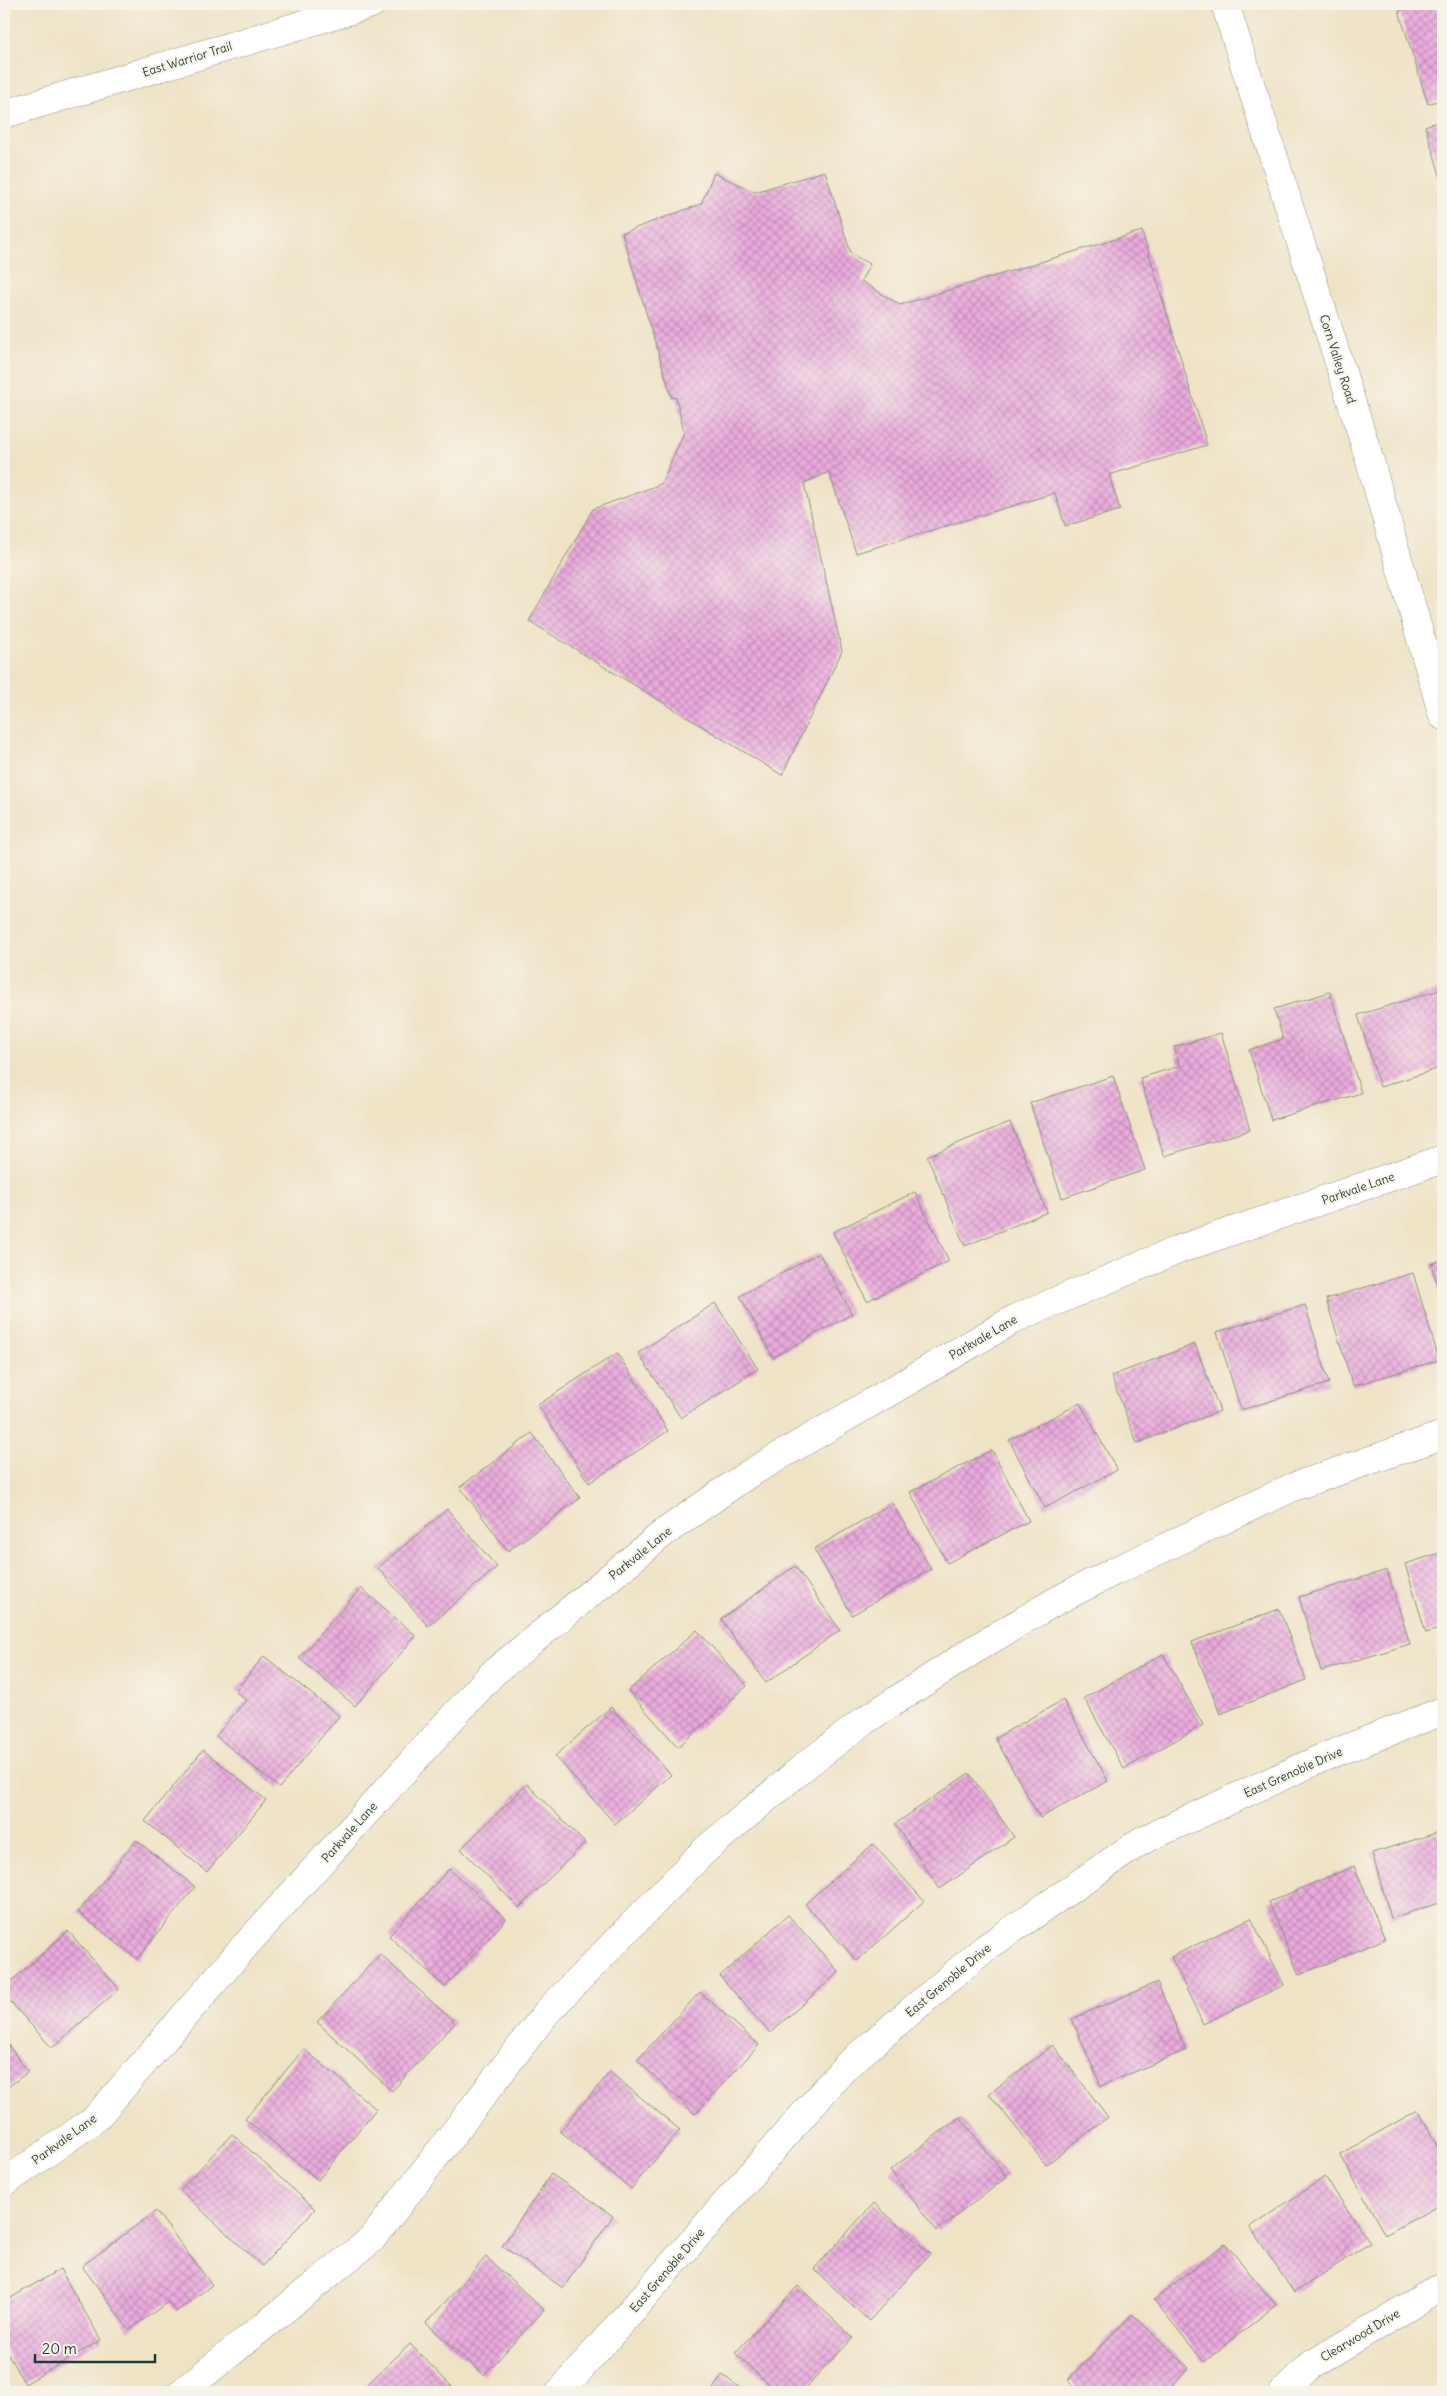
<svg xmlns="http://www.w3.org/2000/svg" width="1447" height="2396" font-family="Delius,sans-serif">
<defs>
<pattern id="building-cross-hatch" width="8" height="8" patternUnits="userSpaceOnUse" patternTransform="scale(1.25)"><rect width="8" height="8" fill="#ebabde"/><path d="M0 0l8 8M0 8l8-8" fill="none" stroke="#be8cb5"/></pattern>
</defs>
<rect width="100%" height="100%" fill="#f7f3e8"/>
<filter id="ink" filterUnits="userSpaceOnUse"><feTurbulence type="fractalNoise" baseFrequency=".02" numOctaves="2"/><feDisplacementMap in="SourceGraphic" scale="10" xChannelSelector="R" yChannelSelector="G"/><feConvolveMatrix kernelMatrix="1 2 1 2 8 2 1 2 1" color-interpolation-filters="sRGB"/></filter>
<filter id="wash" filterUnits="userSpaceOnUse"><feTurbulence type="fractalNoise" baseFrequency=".0096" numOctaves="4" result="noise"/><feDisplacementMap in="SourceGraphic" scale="20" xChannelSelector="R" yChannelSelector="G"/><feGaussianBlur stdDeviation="1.12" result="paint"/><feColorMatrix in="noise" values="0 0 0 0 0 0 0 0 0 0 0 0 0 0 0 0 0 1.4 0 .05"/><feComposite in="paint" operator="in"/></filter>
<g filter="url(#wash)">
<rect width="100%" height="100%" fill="#efe3c6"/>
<g id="blocks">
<g fill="url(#building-cross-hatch)">
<path d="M1421,4H1443V99L1428,104L1399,11Z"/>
<path d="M1443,120V184L1425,126Z"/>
<path d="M825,171L851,254L870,264L861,281L900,305L1142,231L1207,445L1109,475L1120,510L1065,526L1055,493L856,553L829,472L804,483L842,651L782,775L529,621L593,509L661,484L684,433L676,397L672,398L622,233L701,204L714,173L755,192Z"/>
<path d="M1443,989V1067L1380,1087L1358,1015Z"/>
<path d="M1330,992L1361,1093L1271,1120L1249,1050L1283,1039L1274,1009Z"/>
<path d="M1221,1033L1250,1130L1164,1156L1140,1078L1180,1066L1174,1047Z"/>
<path d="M1113,1076L1145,1170L1062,1198L1030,1103Z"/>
<path d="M1010,1122L1047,1212L965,1246L927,1156Z"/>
<path d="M915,1192L949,1261L867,1301L833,1232Z"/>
<path d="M819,1253L852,1314L773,1357L740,1296Z"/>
<path d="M1443,1260V1303L1431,1264Z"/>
<path d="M1413,1273L1439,1360L1353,1386L1326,1299Z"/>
<path d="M715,1303L758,1369L681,1418L638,1353Z"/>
<path d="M1305,1305L1329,1383L1241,1410L1217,1332Z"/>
<path d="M1195,1344L1220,1411L1137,1443L1111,1376Z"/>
<path d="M617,1353L668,1431L589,1483L538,1405Z"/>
<path d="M1080,1403L1117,1470L1045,1508L1009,1440Z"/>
<path d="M532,1433L580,1498L508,1551L460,1487Z"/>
<path d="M992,1450L1029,1521L947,1563L910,1492Z"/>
<path d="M892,1503L931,1569L852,1615L814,1549Z"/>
<path d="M447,1509L497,1567L428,1626L378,1568Z"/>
<path d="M1443,1552V1628L1426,1633L1405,1564Z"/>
<path d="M795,1566L840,1630L766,1683L721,1619Z"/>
<path d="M1387,1570L1410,1644L1321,1671L1299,1597Z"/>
<path d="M361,1588L416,1636L355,1706L299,1658Z"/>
<path d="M1279,1609L1306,1680L1220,1714L1192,1642Z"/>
<path d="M697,1630L747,1686L678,1747L628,1691Z"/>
<path d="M1163,1654L1203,1725L1124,1769L1084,1698Z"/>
<path d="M264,1656L339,1716L279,1788L216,1736L246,1700L235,1691Z"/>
<path d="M1063,1700L1108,1781L1040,1818L995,1738Z"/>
<path d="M611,1707L671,1775L615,1824L555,1756Z"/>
<path d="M203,1750L266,1800L207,1872L145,1821Z"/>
<path d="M969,1773L1014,1837L940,1889L895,1824Z"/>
<path d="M527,1784L585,1843L519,1908L461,1849Z"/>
<path d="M1443,1831V1902L1391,1918L1372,1853Z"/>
<path d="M136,1840L195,1887L137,1959L78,1912Z"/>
<path d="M873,1844L924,1901L857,1961L805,1904Z"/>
<path d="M1354,1866L1385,1939L1299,1975L1269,1902Z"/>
<path d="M449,1869L506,1919L445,1987L389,1936Z"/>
<path d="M788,1915L839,1972L770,2033L720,1976Z"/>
<path d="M1251,1918L1284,1985L1203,2024L1171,1957Z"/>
<path d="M68,1931L119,1989L52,2048L4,1995V1988Z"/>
<path d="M380,1954L455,2023L392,2091L317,2022Z"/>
<path d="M1157,1982L1186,2050L1101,2086L1072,2019Z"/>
<path d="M700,1992L759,2045L695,2114L637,2060Z"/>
<path d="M4,2039L28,2072L4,2090Z"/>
<path d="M1053,2045L1108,2117L1046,2165L989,2094Z"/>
<path d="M304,2049L376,2109L318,2180L245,2119Z"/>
<path d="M610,2072L680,2130L631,2189L560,2131Z"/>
<path d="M1418,2110L1443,2156V2203L1385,2235L1340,2154Z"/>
<path d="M960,2117L1007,2177L937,2231L890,2170Z"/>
<path d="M232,2134L315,2209L262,2266L180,2190Z"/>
<path d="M551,2174L613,2216L563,2288L502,2246Z"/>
<path d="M1325,2177L1370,2243L1294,2293L1250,2227Z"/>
<path d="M874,2203L930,2254L869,2321L814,2269Z"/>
<path d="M156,2211L212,2285L176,2312L168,2302L129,2330L82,2266Z"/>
<path d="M1225,2243L1276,2305L1204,2362L1154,2300Z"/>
<path d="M486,2257L544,2310L484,2375L426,2323Z"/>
<path d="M60,2269L101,2340L25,2384L4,2348V2302Z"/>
<path d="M798,2286L853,2338L802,2392H777L735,2353Z"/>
<path d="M1132,2314L1189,2368L1166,2392H1080L1068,2380Z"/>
<path d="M410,2344L457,2392H359Z"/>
<path d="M722,2375L747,2392H711Z"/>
</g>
</g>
</g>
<g filter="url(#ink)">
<use href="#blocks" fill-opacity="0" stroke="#87907d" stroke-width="1"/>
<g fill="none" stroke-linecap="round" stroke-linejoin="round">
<g stroke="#87907d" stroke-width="29">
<g id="minor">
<path d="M4,2183L95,2119L243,1948L492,1674L665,1532L747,1475L1016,1318L1180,1249L1443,1159"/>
<path d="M182,2392L372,2239L547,2012L704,1851L805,1766L864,1721L980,1646L1056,1601L1113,1572L1293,1487L1443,1435"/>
<path d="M560,2392L846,2066L984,1949L1141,1841L1324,1757L1443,1711"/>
<path d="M1283,2392L1309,2366L1443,2286"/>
</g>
</g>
<g stroke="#87907d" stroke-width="29">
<g id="major">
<path d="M1225,4L1367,451L1443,716"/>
<path d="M4,114L371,4"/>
</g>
</g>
<use href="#minor" stroke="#fff" stroke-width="28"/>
<use href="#major" stroke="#fff" stroke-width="28"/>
</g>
</g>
<g text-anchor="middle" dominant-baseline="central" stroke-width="4" stroke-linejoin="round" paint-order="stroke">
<g font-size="12" fill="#1f3d34" stroke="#f7f3e8">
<text transform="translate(187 59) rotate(-17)">East Warrior Trail</text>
<text transform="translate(1338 359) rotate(72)">Corn Valley Road</text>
<text transform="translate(1358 1188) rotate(-19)">Parkvale Lane</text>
<text transform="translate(983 1337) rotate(-30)">Parkvale Lane</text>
<text transform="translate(640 1553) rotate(-39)">Parkvale Lane</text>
<text transform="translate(1293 1772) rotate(-24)">East Grenoble Drive</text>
<text transform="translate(349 1832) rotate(-48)">Parkvale Lane</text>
<text transform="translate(948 1980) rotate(-40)">East Grenoble Drive</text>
<text transform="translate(64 2139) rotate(-36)">Parkvale Lane</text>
<text transform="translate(667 2270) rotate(-49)">East Grenoble Drive</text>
<text transform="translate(1360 2335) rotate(-31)">Clearwood Drive</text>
</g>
</g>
<rect width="1447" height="2396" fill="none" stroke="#f7f3e8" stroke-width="20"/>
<path d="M35 2354v8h120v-8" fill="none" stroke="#1f3d34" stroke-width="2.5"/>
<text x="42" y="2354" font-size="15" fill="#1f3d34" stroke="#f7f3e8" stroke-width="4" paint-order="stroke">20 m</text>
</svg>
